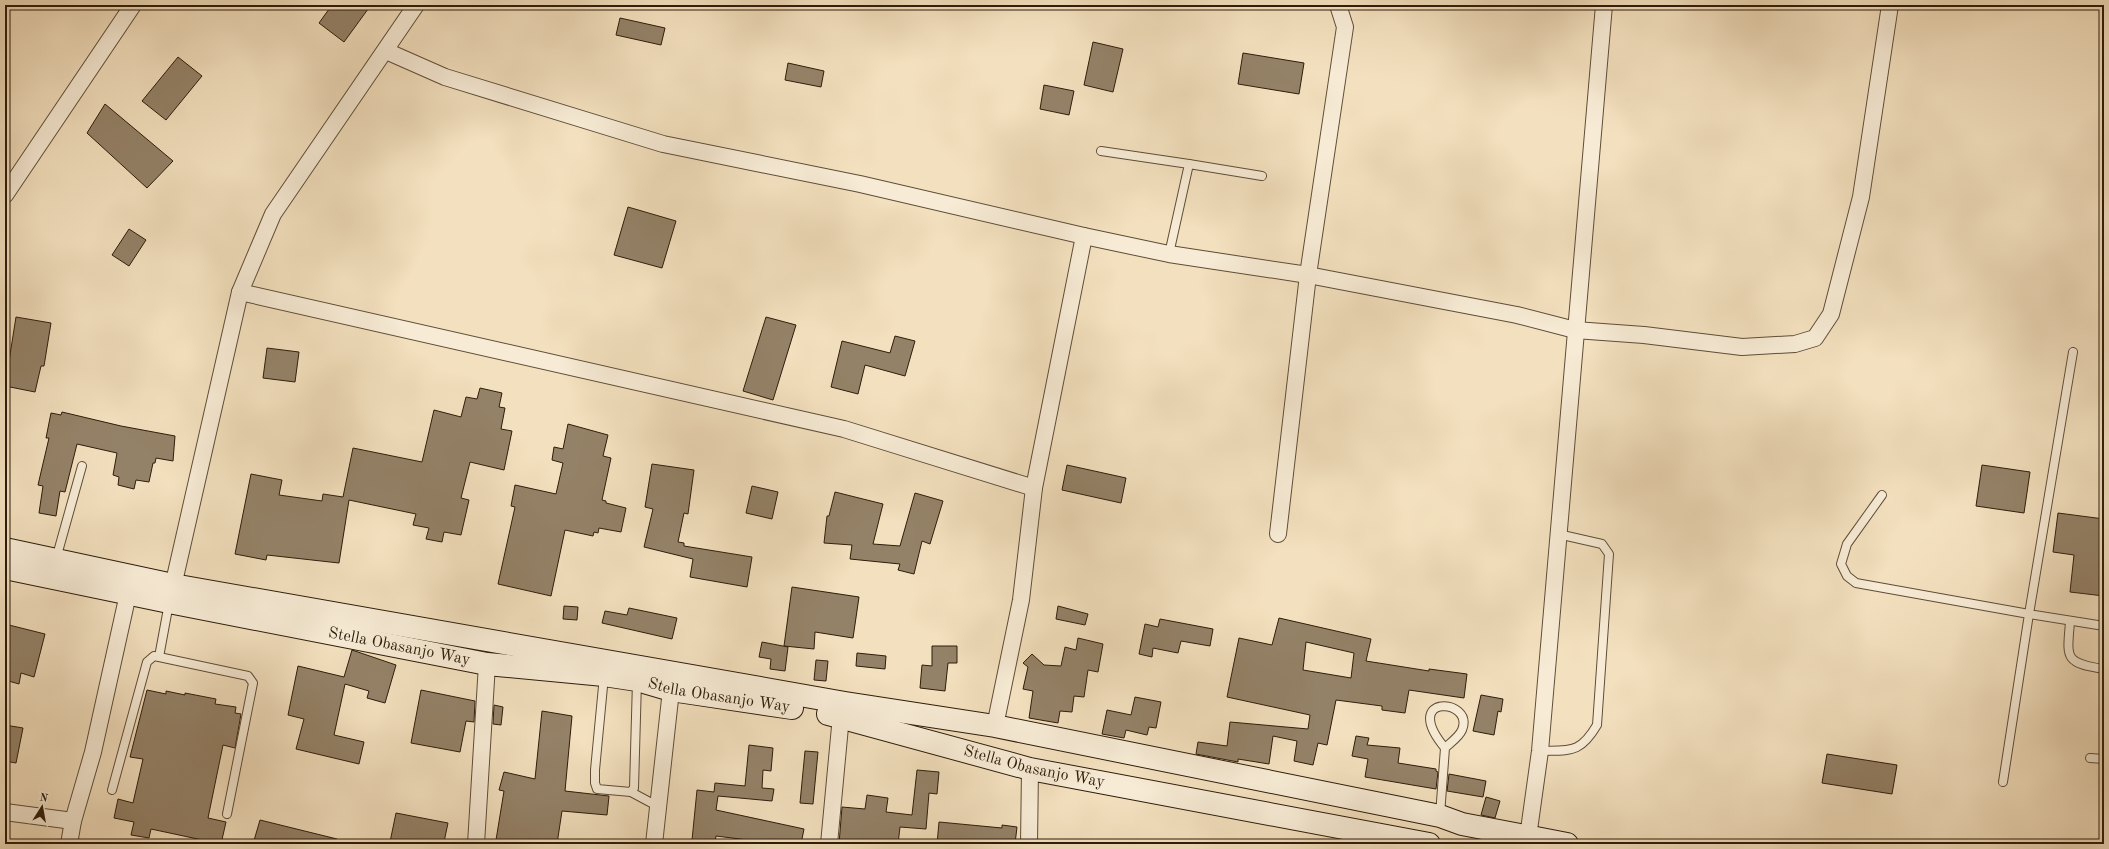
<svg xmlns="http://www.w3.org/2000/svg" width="2109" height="849" font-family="'Old Standard TT',serif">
<rect width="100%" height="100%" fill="#f3e0be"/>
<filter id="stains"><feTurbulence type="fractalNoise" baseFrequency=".005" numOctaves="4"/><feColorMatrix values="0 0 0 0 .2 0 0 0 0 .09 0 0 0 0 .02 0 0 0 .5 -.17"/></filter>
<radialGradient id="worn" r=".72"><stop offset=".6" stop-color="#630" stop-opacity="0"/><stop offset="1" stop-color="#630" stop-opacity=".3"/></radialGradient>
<g fill="#948268" stroke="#2e1c0b" fill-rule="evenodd">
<path d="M332,5H371L344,42L319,23Z"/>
<path d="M620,18L665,28L661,45L616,35Z"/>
<path d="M1093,42L1123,49L1113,92L1084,85Z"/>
<path d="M1243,53L1304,63L1299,94L1238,84Z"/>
<path d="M178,57L202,76L166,120L142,101Z"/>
<path d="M788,63L824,71L821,87L785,80Z"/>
<path d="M1044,85L1074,91L1069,115L1040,109Z"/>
<path d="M105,104L173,161L147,188L87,133Z"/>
<path d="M628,207L676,221L662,268L614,255Z"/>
<path d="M129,229L146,240L129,266L112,255Z"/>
<path d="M16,317L51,323L44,366H41L35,392L5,386Z"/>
<path d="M766,317L796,325L773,400L743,391Z"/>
<path d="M895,336L915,341L905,376L865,365L858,394L831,387L842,341L890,353Z"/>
<path d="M267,348L299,352L295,382L263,378Z"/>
<path d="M480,388L502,393L499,407L505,408L501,429L512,431L504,470L470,462L461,498L469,500L461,535L444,532L442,542L426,539L429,528L413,525L416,514L349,500L339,563L267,555L266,560L235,554L251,474L282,480L279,495L322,501L323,494L343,497L353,448L422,462L434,410L461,417L466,397L477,399Z"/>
<path d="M62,412L121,426L175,436L173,461L156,458L155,463H153L149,482L136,480L134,489L118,485L119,477L113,475L117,453L77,444L65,492L60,491L56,516L39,513L43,486L38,485L49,438H46L51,413L61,415Z"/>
<path d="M568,424L608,435L603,456L611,458L602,500L606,501V503L626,508L621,532L599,528L598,533L594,532L593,536L565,530L551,596L498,584L515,507L511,506L515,485L556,494L563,463L552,460L554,447L563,449Z"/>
<path d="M652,464L694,470L688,514L684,513L678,542L684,543V546L752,557L747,587L690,577L693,559L644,547L653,509L645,507Z"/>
<path d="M1067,465L1126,478L1121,503L1062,490Z"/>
<path d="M1982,465L2030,472L2024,513L1976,506Z"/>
<path d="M752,486L778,492L772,519L746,513Z"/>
<path d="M835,492L883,504L873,544L900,546L915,493L943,501L930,544L922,541L914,574L898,570L900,564L850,559L852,545L824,543L827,516H829Z"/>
<path d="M2058,513L2104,519V596L2070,592L2074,555L2053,552Z"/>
<path d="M792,587L859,597L853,638L815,632L814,649L784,646Z"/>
<path d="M564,606L578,607L577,620L563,619Z"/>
<path d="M1058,606L1088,614L1085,625L1056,619Z"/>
<path d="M629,608L677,618L672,639L602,623L605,611L627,615Z"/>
<path d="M1279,618L1371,639L1366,661L1429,671V669L1467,674L1464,698L1409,690L1405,713L1382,710V706L1336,700L1327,745L1318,743L1313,765L1294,761L1297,741L1273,736L1269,764L1238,759V762L1196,754L1198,742L1227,746L1230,722L1308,729L1310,715L1227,697L1239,638L1272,645ZM1306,642L1354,653L1351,678L1303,670Z"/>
<path d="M1160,619L1213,629L1210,646L1181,641L1178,653L1153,648L1152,657L1139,654L1145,624L1158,627Z"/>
<path d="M5,624L45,634L34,677L21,673L19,684L5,680Z"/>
<path d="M1078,638L1103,644L1098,672L1088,670L1084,697L1074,696L1072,712L1060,711L1058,723L1029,718L1033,691L1023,689L1028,667L1023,663L1032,654L1044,665L1061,666L1065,647L1076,650Z"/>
<path d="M762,642L788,647L785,671L770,669L771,659L759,657Z"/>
<path d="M932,646H957V663H948L945,691L920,688L922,665L932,666Z"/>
<path d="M352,650L396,665L385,703L367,698L369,691L345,684L334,735L364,742L359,764L296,749L304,719L288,715L298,666L344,677Z"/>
<path d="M857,653L886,656L885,669L856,666Z"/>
<path d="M816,660L828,661L826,681L814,680Z"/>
<path d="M147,690L166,694V691L185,695V693L216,699L215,704L236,707L235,713L241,714L235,748L223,745L208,818L226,822L221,844L151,829L149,838L131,835L134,822L114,818L118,799L133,803L143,759L130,757Z"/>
<path d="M421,690L475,701L474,722L466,721L460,752L411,743Z"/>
<path d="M1481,695L1503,699L1501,712L1498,711L1494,735L1473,731Z"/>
<path d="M1135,697L1161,702L1156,728L1149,727L1147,735L1126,730L1124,738L1102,734L1107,710L1131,715Z"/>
<path d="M494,705L503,707L501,725L493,724Z"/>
<path d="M542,711L572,716L565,791L609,796L607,815L562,811L557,844H517L496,840L504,791L499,790L504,772L535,779Z"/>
<path d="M5,725L23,728L16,763L5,761Z"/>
<path d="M1356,736L1369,738L1367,745L1400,748L1398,763L1436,769V771L1438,772L1436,789L1365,777L1368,759L1352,756Z"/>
<path d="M749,745L773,748L771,771L763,770L762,788L774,789L772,801L718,796L716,810L804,829L801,844H747L748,840L716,836L715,842L692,840L697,790L714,792L715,783L745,786Z"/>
<path d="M805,751L818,752L813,804L800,803Z"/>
<path d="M1827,754L1897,765L1892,794L1822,783Z"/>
<path d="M917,770L939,772L937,794L929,793L926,829L900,827L898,844H839L842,807L865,809L867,795L888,798L886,812L912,815Z"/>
<path d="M1449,774L1486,781L1483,797L1447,791Z"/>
<path d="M1486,797L1500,801L1495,818L1481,815Z"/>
<path d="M396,813L448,823L444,842L433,840V844L390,842Z"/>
<path d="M260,820L337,839L336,844H253Z"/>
<path d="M939,822L1002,828V825L1017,827L1015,844H937Z"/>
</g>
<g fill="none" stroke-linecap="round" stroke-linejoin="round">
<g stroke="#5f4d38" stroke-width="10">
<g id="lane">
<path d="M1101,151L1189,164"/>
<path d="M1169,254L1189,164L1262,176"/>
<path d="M2073,352L2029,614L2104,626"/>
<path d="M1882,495L1847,544L1841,564L1847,576L1856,583L2029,614L2003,782"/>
<path d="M56,559L82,466"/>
<path d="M2070,622C2067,658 2064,663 2104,669"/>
<path d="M159,657L169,603"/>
<path d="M604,676L595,770V783L597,789L631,792L634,788L637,681"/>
<path d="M1540,751C1570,750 1580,754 1597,725L1609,554L1602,544L1558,534"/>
<path d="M2090,758L2104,759"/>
<path d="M112,790L147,662L154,656L159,657L248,676L253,683L227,814"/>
<path d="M631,792L659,807"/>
<path d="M1440,815L1445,748C1399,693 1475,698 1462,730C1459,737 1450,743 1445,748"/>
</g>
</g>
<g stroke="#5f4d38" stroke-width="18">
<g id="street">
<path d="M386,51L445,77L663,144L860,184L1084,236L1169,254L1308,275L1517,315L1575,330L1644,335L1742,347L1795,344L1815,338L1831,314L1861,197L1890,5"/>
<path d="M5,195L133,5"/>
<path d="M240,292L844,429L1034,488"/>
<path d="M1278,534L1308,275L1345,27L1338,5"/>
<path d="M171,595L240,292L273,214L416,5"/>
<path d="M995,726L1021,600L1034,488L1084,236"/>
<path d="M5,812L73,821"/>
<path d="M1528,837L1540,751L1604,5"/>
<path d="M69,844L73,821L93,752L128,594"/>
<path d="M476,844L487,664"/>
<path d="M654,844L671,690"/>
<path d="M829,844L841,716"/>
<path d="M1029,844L1030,769"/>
</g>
</g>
<g stroke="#2e1c0b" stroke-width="24">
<g id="secondary">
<path d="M5,549L173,585L845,703L995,726L1440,816L1462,824L1567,844"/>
<path id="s1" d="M5,568L169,602L487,664L604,675L637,680L671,690L792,708"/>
<path id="s2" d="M828,714L1030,769L1429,844"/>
</g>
</g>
<use href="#lane" stroke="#f7ebd5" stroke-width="8"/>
<use href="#street" stroke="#f7ebd5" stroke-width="16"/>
<use href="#secondary" stroke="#f7ebd5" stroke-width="22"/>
</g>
<g text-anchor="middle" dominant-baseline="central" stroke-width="3.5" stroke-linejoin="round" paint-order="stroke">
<g font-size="16" fill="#2e1c0b" stroke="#f7ebd5">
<text stroke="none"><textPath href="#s1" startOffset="402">Stella Obasanjo Way</textPath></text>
<text stroke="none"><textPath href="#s1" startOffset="726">Stella Obasanjo Way</textPath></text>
<text stroke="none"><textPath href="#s2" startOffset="213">Stella Obasanjo Way</textPath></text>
</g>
</g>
<rect width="2109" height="849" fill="none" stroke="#f3e0be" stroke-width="20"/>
<rect x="6" y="6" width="2097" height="837" fill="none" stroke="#2e1c0b" stroke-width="2"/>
<rect x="10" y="10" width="2089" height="829" fill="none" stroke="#2e1c0b"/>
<g transform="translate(42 807) rotate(11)" stroke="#f7ebd5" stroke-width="3" paint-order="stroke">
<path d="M0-3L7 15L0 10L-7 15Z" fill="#2e1c0b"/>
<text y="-6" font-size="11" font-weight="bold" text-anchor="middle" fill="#2e1c0b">N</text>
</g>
<rect width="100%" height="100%" filter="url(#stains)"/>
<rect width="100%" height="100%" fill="url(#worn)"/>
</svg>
